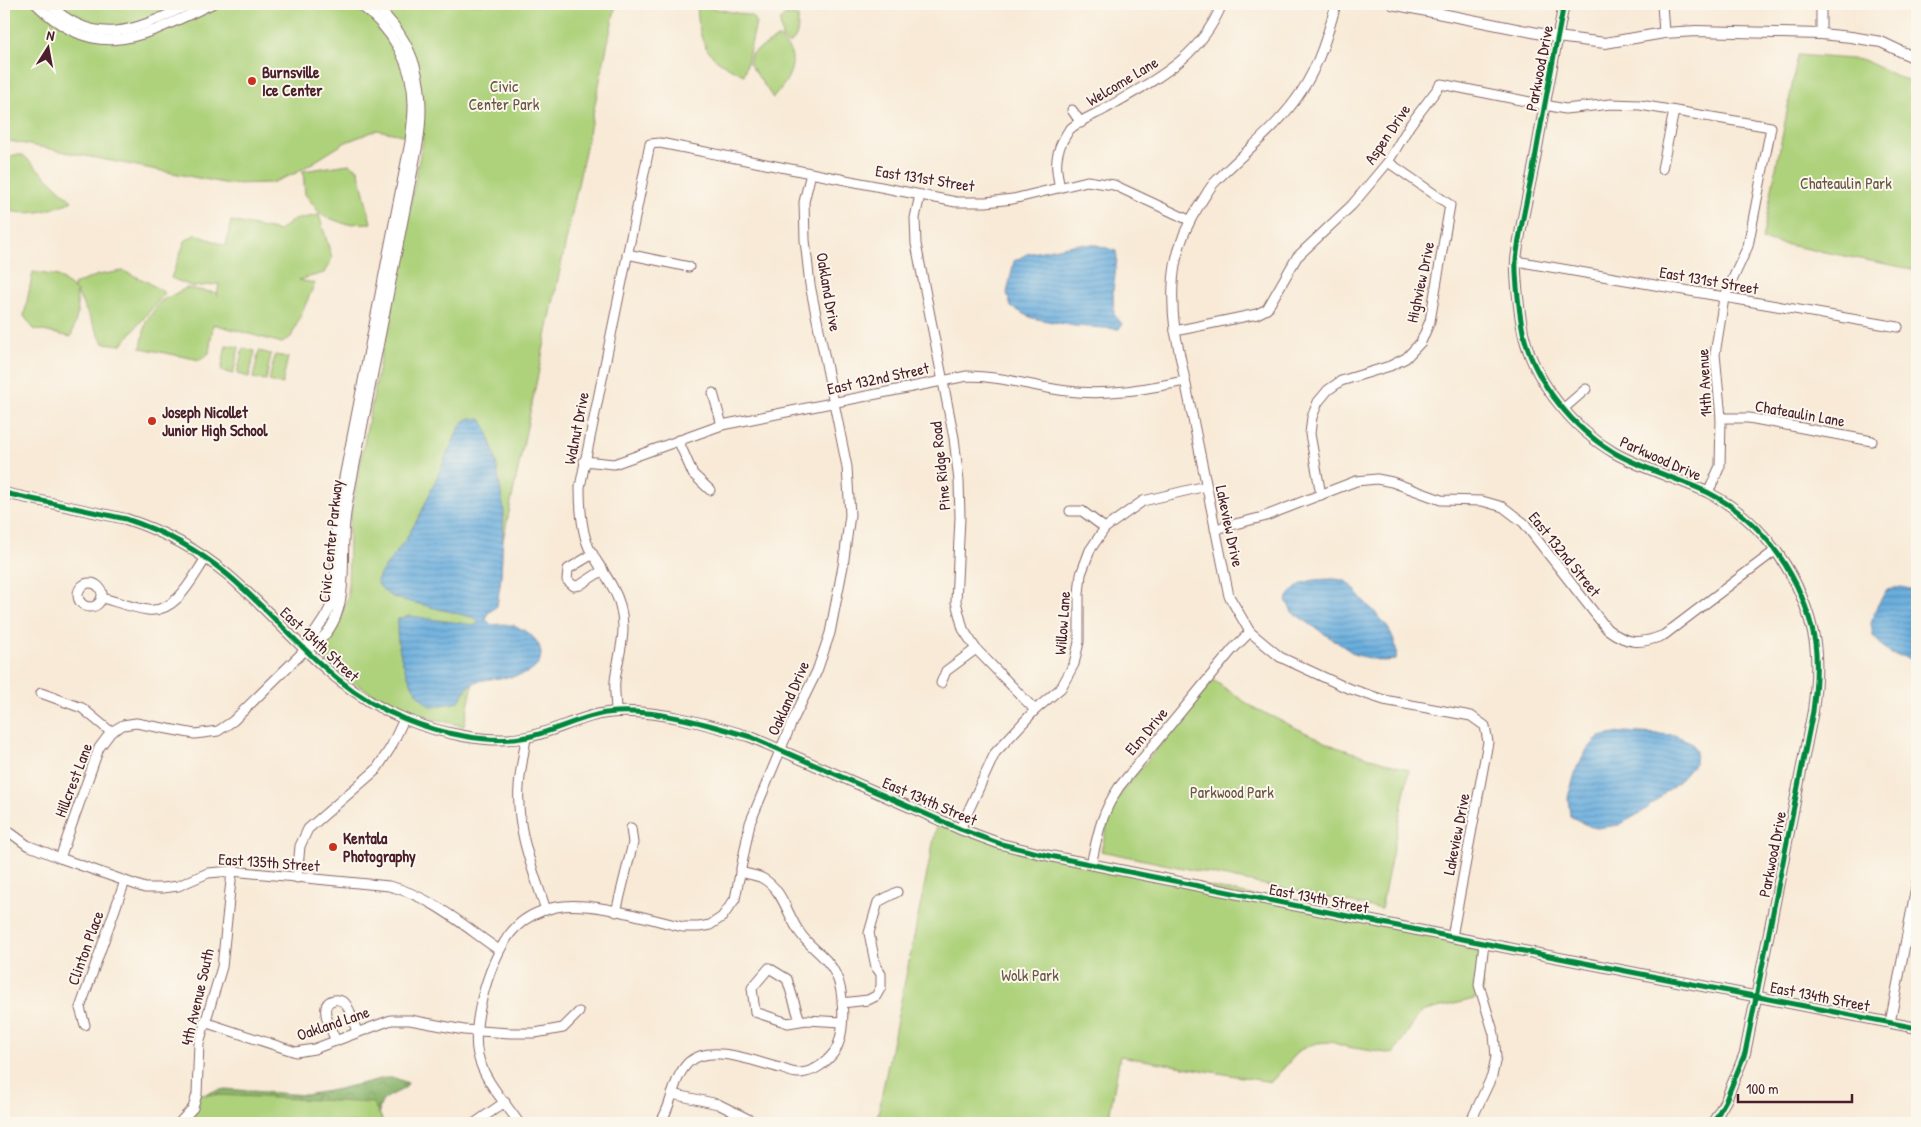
<svg xmlns="http://www.w3.org/2000/svg" width="1921" height="1127" font-family="'Patrick Hand',sans-serif">
<defs>
<pattern id="forest-crowns" width="20" height="18" patternUnits="userSpaceOnUse" patternTransform="scale(1.25)"><rect width="20" height="18" fill="#8ab46c"/><path d="M2 6a3 3 0 1 1 6 0M12 15a3 3 0 1 1 6 0" fill="none" stroke="#739259"/></pattern>
<pattern id="water-rules" width="6" height="5" patternUnits="userSpaceOnUse" patternTransform="scale(1.25)"><rect width="6" height="5" fill="#69aede"/><path d="M0 2.5h6" fill="none" stroke="#588db4"/></pattern>
</defs>
<rect width="100%" height="100%" fill="#fbf7ec"/>
<filter id="ink" filterUnits="userSpaceOnUse"><feTurbulence type="fractalNoise" baseFrequency=".02" numOctaves="2"/><feDisplacementMap in="SourceGraphic" scale="10" xChannelSelector="R" yChannelSelector="G"/><feConvolveMatrix kernelMatrix="1 2 1 2 8 2 1 2 1" color-interpolation-filters="sRGB"/></filter>
<filter id="wash" filterUnits="userSpaceOnUse"><feTurbulence type="fractalNoise" baseFrequency=".0096" numOctaves="4" result="noise"/><feDisplacementMap in="SourceGraphic" scale="20" xChannelSelector="R" yChannelSelector="G"/><feGaussianBlur stdDeviation="1.12" result="paint"/><feColorMatrix in="noise" values="0 0 0 0 0 0 0 0 0 0 0 0 0 0 0 0 0 1.4 0 .05"/><feComposite in="paint" operator="in"/></filter>
<g filter="url(#wash)">
<rect width="100%" height="100%" fill="#f8ead7"/>
<path fill="url(#forest-crowns)" stroke="#6a6a4c" d="M385,1078H395L408,1083L406,1087C400,1092 391,1094 385,1099C377,1105 378,1118 385,1123H199L207,1093L225,1089L305,1095L334,1090Z"/>
<g fill="#aed27c" stroke="#7c7854">
<path d="M4,4H616L464,726C420,717 385,704 347,678C337,671 325,663 319,652L321,644L334,630L348,597L349,529L352,506L423,139L377,130L346,142L296,173L271,183L229,184L4,140Z"/>
<path d="M697,5L752,16L756,23L744,75C706,58 699,46 697,5Z"/>
<path d="M785,15H794L798,17C798,27 799,40 788,44L782,39C782,32 780,27 780,20Z"/>
<path d="M779,37C782,42 789,47 791,53C796,71 784,85 773,98L749,63L751,54Z"/>
<path d="M1798,55L1864,60L1917,86V270L1762,240Z"/>
<path d="M13,155H23L72,201C47,212 31,216 4,210V164Z"/>
<path d="M349,164L358,169L371,223L345,224L321,215L305,194L303,171Z"/>
<path d="M319,215L332,258L324,273L298,280L315,283L291,337L282,343L213,324L209,353L200,360L141,348L146,321L161,301L186,288L217,293V296L219,284L193,287L171,278L185,241L196,234L226,246L231,221L279,231L293,220Z"/>
<path d="M123,271L146,281L165,293L121,345L103,343L76,291L78,312L71,337L34,329L24,316L33,272L58,276L75,290L73,285L98,275Z"/>
<path d="M226,345L239,347L233,374L221,371Z"/>
<path d="M243,348L255,351L249,377L237,374Z"/>
<path d="M259,351L271,354L266,380L253,378Z"/>
<path d="M275,355L288,357L282,384L269,381Z"/>
<path d="M1213,680L1254,708L1336,747L1409,770L1381,909L1101,851L1111,811L1123,790Z"/>
<path d="M938,819L1001,844L1484,943L1482,997L1421,1012L1393,1054L1347,1047L1331,1042L1316,1043L1300,1050L1271,1082L1120,1056L1108,1123H876Z"/>
<path d="M197,1094L373,1103L384,1123H190Z"/>
</g>
<g fill="url(#water-rules)" stroke="#5a6684">
<path d="M1078,244L1097,245L1116,251L1117,259L1113,292L1114,314L1122,324L1119,329L1074,326L1032,318L1011,307L1007,293L1014,261L1027,254Z"/>
<path d="M470,418L481,419L486,428L495,456L504,511L501,578L497,606L487,614L486,620L492,625C505,623 514,624 525,631C533,636 540,643 541,653C541,685 490,673 472,684C465,688 464,696 458,702L432,707C409,695 393,643 398,619L410,616L474,625L478,624V621L475,618L395,598C387,594 381,590 377,581L380,574L406,539L421,513L457,432L463,422Z"/>
<path d="M1333,579C1337,579 1341,580 1345,581C1352,584 1356,592 1361,598C1377,615 1400,633 1396,660L1383,661L1356,655L1292,612L1286,600C1300,579 1310,580 1333,579Z"/>
<path d="M1902,587L1917,591V659L1911,660L1907,657L1890,654L1873,636L1871,623L1876,608L1887,589Z"/>
<path d="M1625,732L1674,735L1691,742L1696,751L1695,763L1681,779L1644,811L1619,825L1597,828L1591,827L1570,816L1568,797L1577,767L1587,750L1599,737Z"/>
</g>
</g>
<g filter="url(#ink)">
<g fill="none" stroke-linecap="round" stroke-linejoin="round">
<g stroke="#876667" stroke-width="11">
<g id="minor">
<path d="M36,4C98,66 145,35 212,4"/>
<path d="M49,4C98,51 139,28 191,4"/>
<path d="M1336,4C1328,34 1319,65 1301,92C1278,127 1244,152 1215,182C1209,188 1205,197 1200,204C1173,245 1169,283 1175,331L1229,596L1250,632L1280,657L1345,687L1384,700L1471,716L1485,726L1488,742L1452,937"/>
<path d="M1662,4L1664,33"/>
<path d="M1821,34V4"/>
<path d="M1072,110L1081,123"/>
<path d="M1662,169L1674,111"/>
<path d="M1060,188C1056,170 1054,157 1063,140C1065,137 1067,133 1069,130C1078,121 1094,115 1105,109C1154,80 1200,59 1222,4"/>
<path d="M920,195L915,218L916,244L954,438L959,481L960,517L956,602L963,629L976,649L1035,710"/>
<path d="M627,254L689,267"/>
<path d="M1516,261L1898,327"/>
<path d="M1175,331L1257,314L1267,309L1297,257L1352,205L1388,162L1410,125L1441,84L1565,109L1611,104L1640,105L1771,127L1748,246L1724,298L1715,354L1721,418L1720,466L1708,493"/>
<path d="M713,393L722,425"/>
<path d="M1563,409L1586,389"/>
<path d="M1721,418H1749L1872,441"/>
<path d="M678,440L693,474L710,490"/>
<path d="M584,461L614,464L722,425L967,376C1002,376 1033,387 1067,391C1108,396 1145,389 1185,381"/>
<path d="M1321,495L1310,434L1312,417L1318,402L1328,390L1341,381L1390,366L1406,358L1421,342L1430,321L1450,205L1388,162"/>
<path d="M1070,511H1082L1105,528"/>
<path d="M1215,529L1263,517L1356,481L1377,479L1392,482L1441,500L1482,501L1503,507L1524,523L1607,629C1627,644 1640,645 1664,635L1776,550"/>
<path d="M593,554L568,569L567,580L574,586L580,585L603,570"/>
<circle cx="90" cy="595" r="12"/>
<path d="M103,598C117,602 133,608 148,610C177,613 192,578 206,558"/>
<path d="M305,650C312,632 328,619 333,599C337,583 335,566 335,549C335,532 337,515 340,498L410,142C411,130 413,119 413,107C414,65 392,28 359,4"/>
<path d="M941,683L946,671L976,649"/>
<path d="M41,693L82,708L111,732"/>
<path d="M616,712C616,702 614,691 615,681C618,654 628,634 620,605C614,584 599,567 589,548C581,530 580,507 580,487L650,144L660,143L956,202H986L1013,199L1087,181L1114,185L1189,220"/>
<path d="M526,737C524,754 520,770 519,787C516,830 533,870 546,910"/>
<path d="M4,828L27,845L60,858L145,888H163L178,886L208,873L232,871L389,886C431,896 465,927 499,950"/>
<path d="M960,829L995,753L1035,710L1061,688L1074,664L1079,642V594L1081,574L1090,550L1105,528L1143,501L1206,486"/>
<path d="M60,858L99,748L111,732L123,725L136,723L195,734L218,731L233,721L305,650C349,629 342,578 344,539C344,525 346,512 348,500L418,144C427,89 417,41 373,4"/>
<path d="M1091,865C1098,833 1101,814 1119,787L1232,650L1250,632"/>
<path d="M297,878L300,846L308,829L376,770L391,747L404,719"/>
<path d="M616,912L633,843L631,828"/>
<path d="M842,1003L868,1000L876,996L881,987V974L876,967L869,933L878,902L897,892"/>
<path d="M800,1021L787,979L769,968L752,988L755,1012L788,1023L806,1020L842,1022"/>
<path d="M204,1022L296,1052L314,1049L391,1020H410L464,1030L510,1033H535L563,1028L579,1012"/>
<path d="M1890,1023L1917,882"/>
<path d="M85,1025L80,1008L125,881"/>
<path d="M336,1041C332,1031 316,1003 334,1000C337,999 342,1001 345,1003C351,1010 354,1024 357,1032"/>
<path d="M672,1094L718,1104L756,1123"/>
<path d="M179,1123L193,1108L197,1094L199,1043L222,967L232,871"/>
<path d="M475,1123L505,1102"/>
<path d="M519,1123C505,1102 484,1081 478,1055C470,1023 492,950 516,927C526,917 542,910 556,907C590,900 649,919 683,927H699L710,925L722,917L735,899L750,823L792,722L817,671L830,633L843,566L850,515L847,467L810,285L805,240L804,202L811,173"/>
<path d="M660,1123C673,1105 672,1078 689,1062C712,1043 755,1062 780,1068C786,1070 793,1073 798,1073C811,1073 823,1065 831,1056C847,1040 845,992 835,973C827,956 810,948 800,933C787,915 783,889 762,878C756,875 747,874 740,872"/>
<path d="M1470,1123L1492,1076L1496,1057L1494,1034L1479,985L1484,943"/>
</g>
</g>
<g stroke="#876667" stroke-width="12">
<g id="tertiary">
<path d="M1392,4L1557,37L1605,43L1664,33L1696,31L1821,34L1851,37L1881,42L1917,59"/>
<path d="M1564,4C1554,55 1544,107 1535,159C1529,192 1520,226 1516,260C1515,276 1520,323 1525,340C1537,384 1574,429 1613,452C1640,468 1677,478 1707,492C1765,521 1804,580 1815,643C1818,665 1816,688 1813,711L1745,1053L1726,1100L1713,1123"/>
<path d="M4,493L126,519C163,531 198,550 228,575C287,625 330,690 405,719C439,733 490,745 527,737C557,731 586,713 617,712C659,710 711,725 751,737L960,829L1001,844L1050,856L1452,937L1917,1028"/>
</g>
</g>
<use href="#minor" stroke="#fff" stroke-width="9"/>
<use href="#tertiary" stroke="#fff" stroke-width="10"/>
<g stroke="#fbf7ec" stroke-width="8">
<g id="cycleway">
<path d="M1564,4C1554,55 1544,107 1535,159C1529,192 1520,226 1516,260C1515,276 1520,323 1525,340C1537,384 1574,429 1613,452C1640,468 1677,478 1707,492C1765,521 1804,580 1815,643C1818,665 1816,688 1813,711L1745,1053L1726,1100L1713,1123"/>
<path d="M4,493L126,519C163,531 198,550 228,575C287,625 330,690 405,719C439,733 490,745 527,737C557,731 586,713 617,712C659,710 711,725 751,737L960,829L1001,844L1050,856L1452,937L1917,1028"/>
</g>
</g>
<use href="#cycleway" stroke="#00873e" stroke-width="5"/>
</g>
</g>
<g fill="#c8321e" stroke="#fbf7ec" stroke-width="2">
<circle cx="252" cy="81" r="5"/>
<circle cx="152" cy="421" r="5"/>
<circle cx="333" cy="847" r="5"/>
</g>
<g text-anchor="middle" dominant-baseline="central" stroke-width="4" stroke-linejoin="round" paint-order="stroke">
<g font-size="16" fill="#4a1f2b" stroke="#fbf7ec">
<text transform="translate(1539 68) rotate(-79)">Parkwood Drive</text>
<text transform="translate(1122 81) rotate(-31)">Welcome Lane</text>
<text transform="translate(1387 134) rotate(-56)">Aspen Drive</text>
<text transform="translate(925 178) rotate(9)">East 131st Street</text>
<text transform="translate(1709 280) rotate(10)">East 131st Street</text>
<text transform="translate(1420 282) rotate(-78)">Highview Drive</text>
<text transform="translate(829 292) rotate(80)">Oakland Drive</text>
<text transform="translate(878 378) rotate(-12)">East 132nd Street</text>
<text transform="translate(1704 383) rotate(-93)">14th Avenue</text>
<text transform="translate(1800 413) rotate(10)">Chateaulin Lane</text>
<text transform="translate(576 428) rotate(-79)">Walnut Drive</text>
<text transform="translate(1661 458) rotate(24)">Parkwood Drive</text>
<text transform="translate(940 466) rotate(-96)">Pine Ridge Road</text>
<text transform="translate(1230 526) rotate(78)">Lakeview Drive</text>
<text transform="translate(330 541) rotate(-84)">Civic Center Parkway</text>
<text transform="translate(1565 554) rotate(51)">East 132nd Street</text>
<text transform="translate(1062 623) rotate(-86)">Willow Lane</text>
<text transform="translate(320 644) rotate(43)">East 134th Street</text>
<text transform="translate(788 698) rotate(-66)">Oakland Drive</text>
<text transform="translate(1146 731) rotate(-50)">Elm Drive</text>
<text transform="translate(73 780) rotate(-69)">Hillcrest Lane</text>
<text transform="translate(930 801) rotate(23)">East 134th Street</text>
<text transform="translate(1456 834) rotate(-79)">Lakeview Drive</text>
<text transform="translate(1772 854) rotate(-79)">Parkwood Drive</text>
<text transform="translate(269 862) rotate(4)">East 135th Street</text>
<text transform="translate(1319 898) rotate(11)">East 134th Street</text>
<text transform="translate(85 948) rotate(-70)">Clinton Place</text>
<text transform="translate(1820 996) rotate(11)">East 134th Street</text>
<text transform="translate(197 997) rotate(-77)">4th Avenue South</text>
<text transform="translate(333 1023) rotate(-19)">Oakland Lane</text>
</g>
<g font-size="16" font-weight="bold" fill="#4a1f2b" stroke="#fbf7ec" text-anchor="start">
<text x="262" y="72">Burnsville<tspan x="262" dy="18">Ice Center</tspan></text>
<text x="162" y="412">Joseph Nicollet<tspan x="162" dy="18">Junior High School</tspan></text>
<text x="343" y="838">Kentala<tspan x="343" dy="18">Photography</tspan></text>
</g>
<g font-size="16" fill="#685543" stroke="#fbf7ec">
<text x="504" y="86">Civic<tspan x="504" dy="18">Center Park</tspan></text>
<text x="1846" y="183">Chateaulin Park</text>
<text x="1232" y="792">Parkwood Park</text>
<text x="1030" y="975">Wolk Park</text>
</g>
</g>
<rect width="1921" height="1127" fill="none" stroke="#fbf7ec" stroke-width="20"/>
<g transform="translate(48 48) rotate(11)" stroke="#fbf7ec" stroke-width="4" paint-order="stroke">
<path d="M0-4L9 19L0 12L-9 19Z" fill="#4a1f2b"/>
<text y="-8" font-size="14" font-weight="bold" text-anchor="middle" fill="#4a1f2b">N</text>
</g>
<path d="M1738 1094v8h114v-8" fill="none" stroke="#4a1f2b" stroke-width="2.5"/>
<text x="1746" y="1094" font-size="15" fill="#4a1f2b" stroke="#fbf7ec" stroke-width="4" paint-order="stroke">100 m</text>
</svg>
